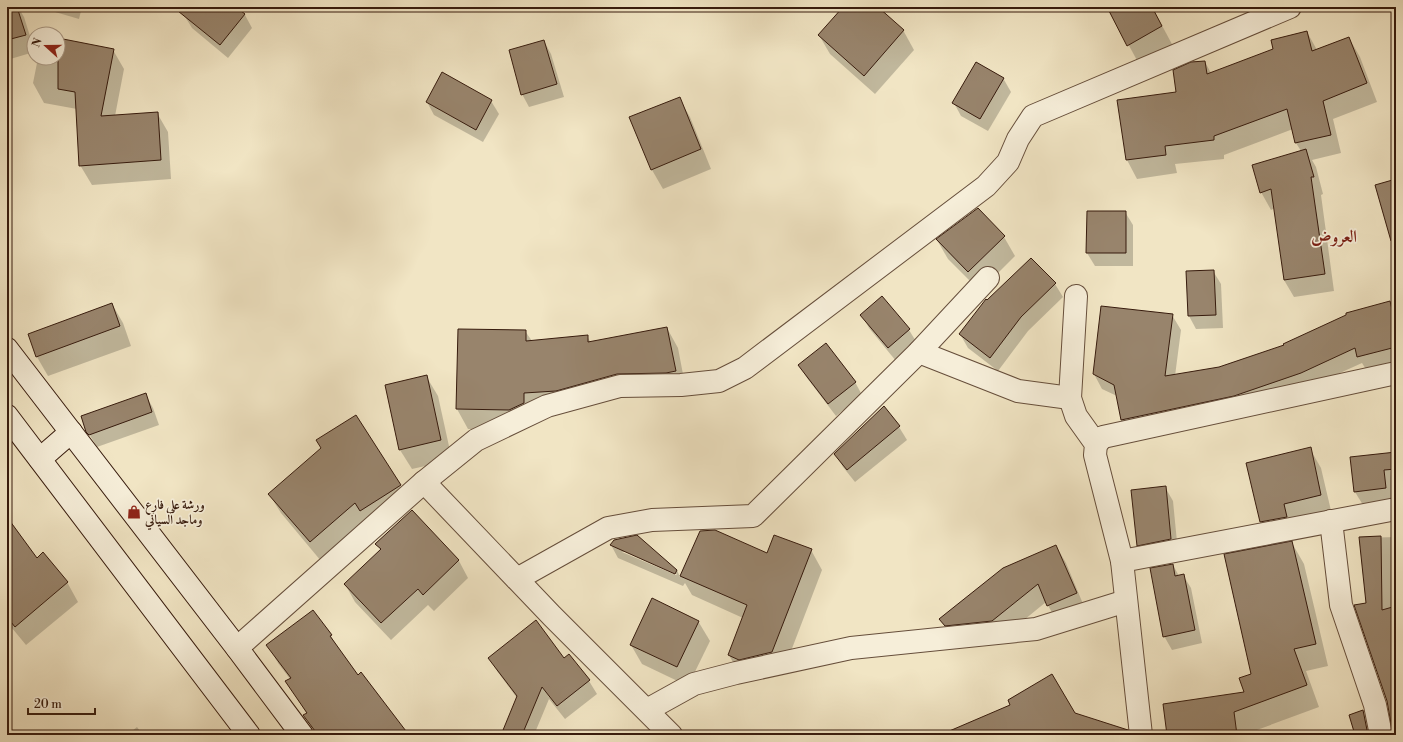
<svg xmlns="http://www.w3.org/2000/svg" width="1403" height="742" font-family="'Libre Bodoni',Amiri,serif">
<rect width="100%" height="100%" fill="#f1e5c4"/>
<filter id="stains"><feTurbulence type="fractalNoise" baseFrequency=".005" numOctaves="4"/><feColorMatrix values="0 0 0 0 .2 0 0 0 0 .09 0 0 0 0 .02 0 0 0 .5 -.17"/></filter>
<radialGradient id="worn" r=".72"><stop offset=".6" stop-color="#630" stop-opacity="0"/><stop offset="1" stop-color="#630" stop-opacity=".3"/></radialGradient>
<g fill="#0003" fill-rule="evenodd">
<path d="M7,7H18L24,17L34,49V52L7,60Z"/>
<path d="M38,7H82L79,19Z"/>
<path d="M190,7H235L245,15L252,28L228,58L192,28L184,15Z"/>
<path d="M844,7H877L903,30L914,50L875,94L830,54L819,35Z"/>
<path d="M1108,7H1152L1173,46L1139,64Z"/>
<path d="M1307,32L1317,50L1349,38L1360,57L1377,102L1333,119L1341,153L1312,160L1316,167L1323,194L1321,195L1334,291L1294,297L1284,280L1275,208L1271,210L1261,192L1301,151L1296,143L1293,129L1224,155V159L1175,164L1177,173L1137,179L1127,160L1118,101L1177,93L1205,62L1211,73L1275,49Z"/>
<path d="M58,39L113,50L124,69L115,116L157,113L168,132L171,179L92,185L80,165L77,109L44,103L33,83L38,58H58Z"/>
<path d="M544,41L551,54L564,97L529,107L522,94Z"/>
<path d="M442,74L491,101L499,114L483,142L434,115L427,102Z"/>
<path d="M1003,78L1011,92L988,131L961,116L954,103Z"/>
<path d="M679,98L690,117L711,169L663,189L652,170L631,118Z"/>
<path d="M1396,180V251L1393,246L1376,186Z"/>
<path d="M1125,212L1133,225V266H1095L1087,253Z"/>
<path d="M1004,237L1015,256L980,291L948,259L937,240Z"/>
<path d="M1213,271L1221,284L1223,328L1196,329L1189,316Z"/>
<path d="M1055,284L1063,297L1028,331L998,371L968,348L960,334Z"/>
<path d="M882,298L909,330L917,343L896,361L869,328L862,315Z"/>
<path d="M1389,303L1396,315V363L1367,371L1362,363L1309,387L1130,434L1121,420L1117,396L1102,389L1094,374L1172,315L1181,330L1175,376L1219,368L1285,346Z"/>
<path d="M112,304L123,323L131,346L48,376L37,357L29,334Z"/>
<path d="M667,328L678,348L686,390L628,393L535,413L521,429H468L457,409L459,330L525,331L532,341L587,336L591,343Z"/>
<path d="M799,365L855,382L862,395L836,416L807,378Z"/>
<path d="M426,376L438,396L452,460L412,469L400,450L386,386Z"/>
<path d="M1394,387H1396V397Z"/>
<path d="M145,394L153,408L159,425L97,447L89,434Z"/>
<path d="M899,427L907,440L855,482L843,467L835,454Z"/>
<path d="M1310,449L1321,468L1332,515L1272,541L1261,522Z"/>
<path d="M1352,457L1390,467L1393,501L1363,505L1355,492Z"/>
<path d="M400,486L411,505L321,561L281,513L269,494Z"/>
<path d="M1165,487L1173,501L1178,552L1145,558L1138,545Z"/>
<path d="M412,511L459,561L468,578L434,611L428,605L391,640L355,602L345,584L381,551L377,544Z"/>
<path d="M7,519L37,559L67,582L78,602L26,645L7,622Z"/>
<path d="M701,532L767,555L811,550L822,570L783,672L740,675L729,655L743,618L692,595L685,583L683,586L618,558L611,545L677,570L680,577ZM622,552H627L677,574L676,575Z"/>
<path d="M1396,537V735H1394L1367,604L1360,538Z"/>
<path d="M1292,543L1304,564L1328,666L1306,671L1319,707L1246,734V735H1168L1246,693L1252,675Z"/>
<path d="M1056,546L1066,563L1086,611L1058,623L1046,602L1002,638L950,636L941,619Z"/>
<path d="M1173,565L1179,576L1183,575L1191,588L1202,643L1172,650L1164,636Z"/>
<path d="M312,612L331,636L340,652L357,676L408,735H316L305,716L307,714L287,682L290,679L278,663L268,646Z"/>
<path d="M698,621L710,641L688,686L642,664L631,645Z"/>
<path d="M569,656L589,681L597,694L565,719L549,699L534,735H502L517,698L497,671L489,658L564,660Z"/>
<path d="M1363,711L1374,730L1375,735H1356Z"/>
<path d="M137,727L143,735H127Z"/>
</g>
<g fill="#98846c" stroke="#371b0d">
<path d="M7,7H17L26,35L7,40Z"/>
<path d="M173,7H236L245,14L220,45Z"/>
<path d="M843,7H878L904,30L864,76L818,35Z"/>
<path d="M1107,7H1152L1162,26L1127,46Z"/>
<path d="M1307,31L1312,51L1349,37L1367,83L1323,101L1331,135L1295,143L1287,109L1214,136V140L1165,146L1166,155L1126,160L1117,100L1176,92L1173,70L1191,62L1205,61L1207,74L1273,49L1271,40Z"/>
<path d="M58,38L114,49L101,116L158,112L161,160L79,166L75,92L58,89Z"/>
<path d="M544,40L557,84L521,95L509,50Z"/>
<path d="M976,62L1004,78L980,119L952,103Z"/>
<path d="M442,72L492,100L476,130L426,102Z"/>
<path d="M680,97L701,149L651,170L629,117Z"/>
<path d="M1306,149L1314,177H1311L1325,274L1284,280L1271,189L1260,193L1252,165Z"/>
<path d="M1396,179V240L1391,241L1375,185Z"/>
<path d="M978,208L1005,236L968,272L936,239Z"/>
<path d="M1087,211H1126V253H1086Z"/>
<path d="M1031,258L1056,283L1021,317L990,358L959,334L986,299L987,300Z"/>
<path d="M1214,270L1216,315L1188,316L1186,271Z"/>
<path d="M882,296L910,329L888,348L860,315Z"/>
<path d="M1390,301L1396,326V347L1357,357L1355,348L1301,373L1234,396L1121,420L1114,385L1093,374L1101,306L1173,314L1165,376L1219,367L1284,345L1283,344L1346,315V313Z"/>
<path d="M112,303L120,326L36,357L28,334Z"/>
<path d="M667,327L676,371L666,373L617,374L556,391L524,393V403L509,410L456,409L458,329L526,330V341L588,335V342Z"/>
<path d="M826,343L856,382L828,404L798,365Z"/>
<path d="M427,375L441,440L399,450L385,385Z"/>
<path d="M146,393L152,412L89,435L86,432L81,416Z"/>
<path d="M884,406L900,426L847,470L834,454Z"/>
<path d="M356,415L401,485L360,511L355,503L310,542L268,494L321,448L316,440Z"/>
<path d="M1311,447L1321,495L1284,504L1287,517L1260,522L1246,463Z"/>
<path d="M1396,452V469L1384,470L1386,488L1354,492L1350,457Z"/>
<path d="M1166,486L1171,539L1137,546L1131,490Z"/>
<path d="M412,510L459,560L423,595L418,589L381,623L344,584L381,549L375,544Z"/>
<path d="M7,517L37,558L43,552L68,582L15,627L7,617Z"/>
<path d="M715,530L767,553L774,535L812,549L772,652L739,660L728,655L747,605L680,576L700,531Z"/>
<path d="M637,535L677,570L675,574L610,545L614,540Z"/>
<path d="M1381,536L1382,610L1396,606V735H1393L1387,701L1354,605L1366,603L1359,537Z"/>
<path d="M1292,541L1316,644L1294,649L1307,685L1234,712L1237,735H1167L1163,704L1244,692L1239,678L1251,674L1224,554Z"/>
<path d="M1056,545L1077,593L1047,606L1038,584L992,621L945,626L939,619L1003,568Z"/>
<path d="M1173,564L1175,576L1184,574L1195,630L1163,637L1150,568Z"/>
<path d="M652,598L699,621L677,667L630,645Z"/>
<path d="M313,610L332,635L330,636L358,675L361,672L409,735H318L303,715L307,713L285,681L291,678L266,645Z"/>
<path d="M536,620L564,658L569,654L590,680L557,706L542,687L522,735H501L517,696L488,658Z"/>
<path d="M1052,674L1075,713L1128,730V735H940L1010,705L1008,700Z"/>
<path d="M1363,710L1368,735H1355L1349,715Z"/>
</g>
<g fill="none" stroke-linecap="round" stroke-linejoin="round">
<g stroke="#664e3b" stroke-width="24">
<g id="minor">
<path d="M1076,296L1070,398L1076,416L1096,444L1095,455L1122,561L1141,735"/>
<path d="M919,352L1018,391L1070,398"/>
<path d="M1096,444L1103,437L1396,373"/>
<path d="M424,482L552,616L671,735"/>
<path d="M1331,521L1341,605L1375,705L1381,735"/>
<path d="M1122,561L1396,509"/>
<path d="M517,579L608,528L652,520L753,516L919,352L988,278"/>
<path d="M237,648L424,482L476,440L547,406L620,386L681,385L719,381L745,368L986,186L1008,162L1018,139L1033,116L1290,7"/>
<path d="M647,710L694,684L736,673L851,648L1036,629L1126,601"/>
</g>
</g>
<g stroke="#371b0d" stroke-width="24">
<g id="secondary">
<path d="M7,349L237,648L302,735"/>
<path d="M7,416L249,735"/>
<path d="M40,459L71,432"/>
</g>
</g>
<use href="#minor" stroke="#f6eed9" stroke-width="22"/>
<use href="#secondary" stroke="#f6eed9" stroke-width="22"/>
</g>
<defs>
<g id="shop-bare" transform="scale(1.08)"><path d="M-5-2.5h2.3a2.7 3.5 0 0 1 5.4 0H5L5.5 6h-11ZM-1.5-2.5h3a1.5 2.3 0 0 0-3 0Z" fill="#8f2418" stroke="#f6eed9" stroke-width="2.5" paint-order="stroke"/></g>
</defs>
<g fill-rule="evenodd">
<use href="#shop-bare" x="134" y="512"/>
</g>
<g text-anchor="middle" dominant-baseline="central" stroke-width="3.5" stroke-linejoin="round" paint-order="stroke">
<g font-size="13" font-weight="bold" fill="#371b0d" stroke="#f6eed9" text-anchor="start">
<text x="145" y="505">ورشة علي فارع<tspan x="145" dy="15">وماجد السياني</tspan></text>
</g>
<g font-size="17" font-weight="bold" fill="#7a1f14" stroke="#f6eed9">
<text x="1334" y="237">العروض</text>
</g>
</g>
<rect width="1403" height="742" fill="none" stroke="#f1e5c4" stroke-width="24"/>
<rect x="8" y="8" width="1387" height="726" fill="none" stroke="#371b0d" stroke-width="2"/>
<rect x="12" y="12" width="1379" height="718" fill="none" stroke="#371b0d"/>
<g transform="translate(46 46) rotate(291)"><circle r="19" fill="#f6eed9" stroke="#aa9a87"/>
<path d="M0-3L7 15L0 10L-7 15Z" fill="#8f2418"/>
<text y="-6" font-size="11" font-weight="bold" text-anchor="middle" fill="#371b0d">N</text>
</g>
<path d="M28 708v6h67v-6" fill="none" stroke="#371b0d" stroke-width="2"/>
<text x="34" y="708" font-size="12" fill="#371b0d" stroke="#f6eed9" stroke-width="3" paint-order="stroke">20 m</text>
<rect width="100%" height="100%" filter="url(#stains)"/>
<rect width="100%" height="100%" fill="url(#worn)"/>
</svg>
